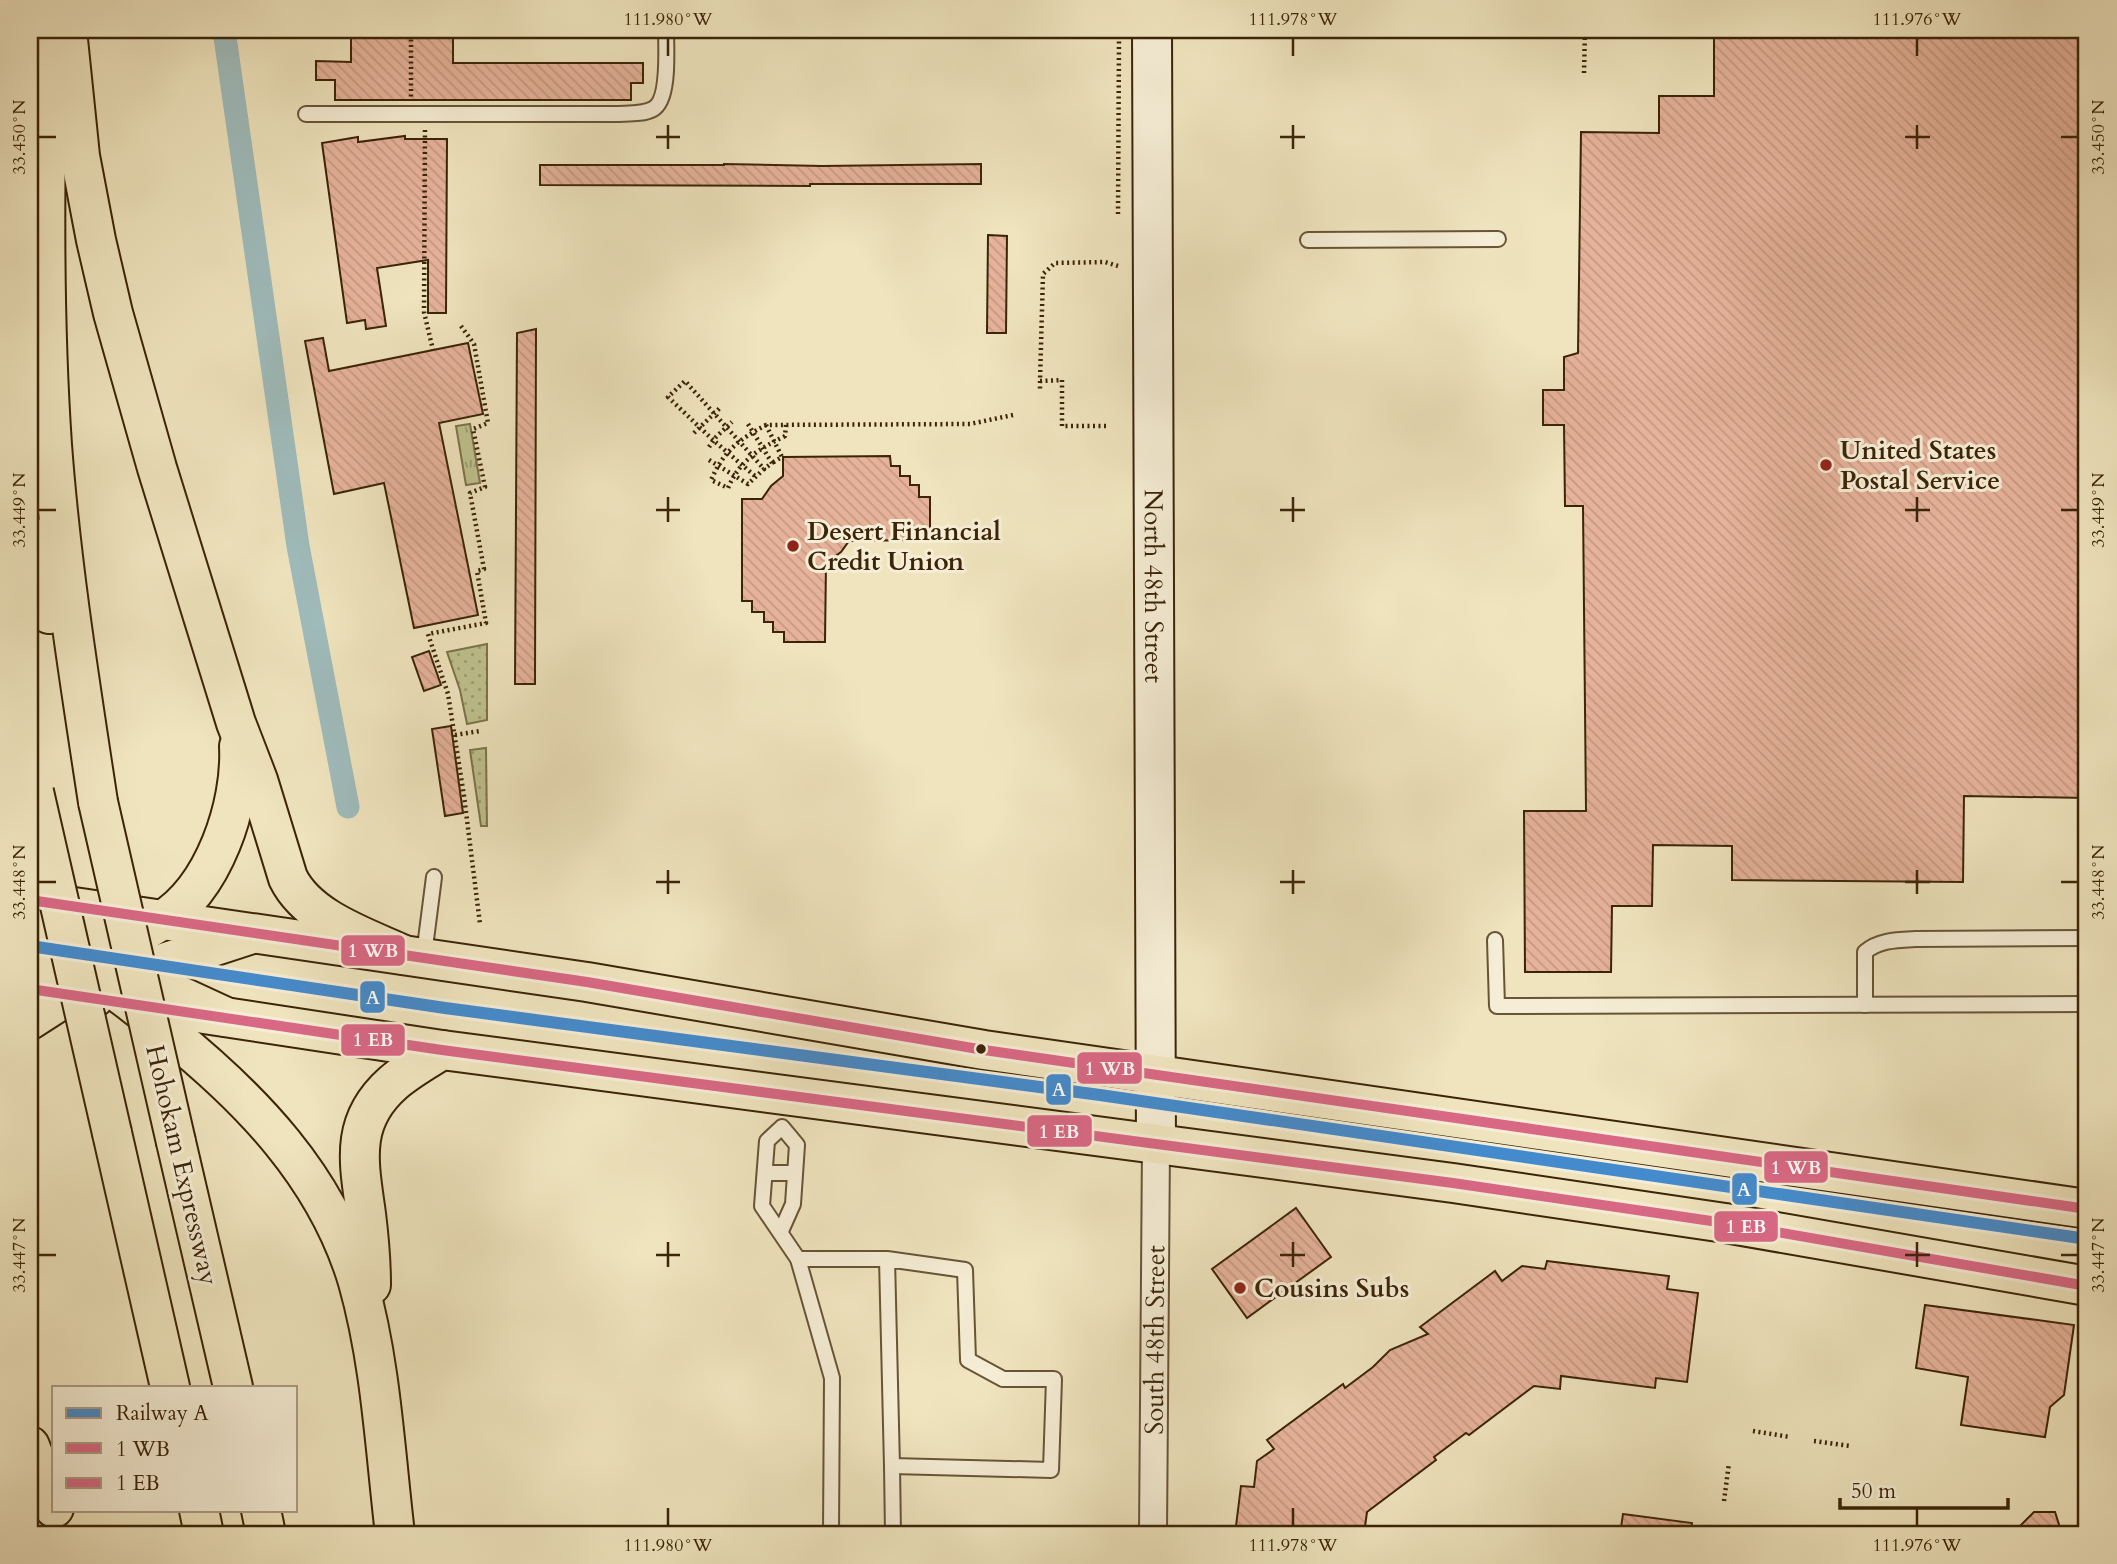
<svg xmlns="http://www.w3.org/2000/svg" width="2117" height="1564" font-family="Cardo,serif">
<defs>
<pattern id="grass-tufts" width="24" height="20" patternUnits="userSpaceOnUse" patternTransform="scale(1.75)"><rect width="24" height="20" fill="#bec28e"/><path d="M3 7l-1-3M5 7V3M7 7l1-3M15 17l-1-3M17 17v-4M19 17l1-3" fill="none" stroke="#9c9d72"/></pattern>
<pattern id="park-dots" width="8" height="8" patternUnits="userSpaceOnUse" patternTransform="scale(1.75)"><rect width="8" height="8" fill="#bec28e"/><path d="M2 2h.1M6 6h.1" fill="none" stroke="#9c9d72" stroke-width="1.8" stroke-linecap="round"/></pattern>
<pattern id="building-back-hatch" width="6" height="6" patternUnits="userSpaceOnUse" patternTransform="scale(1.75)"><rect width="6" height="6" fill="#e6b29a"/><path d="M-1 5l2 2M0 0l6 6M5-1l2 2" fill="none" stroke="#c69983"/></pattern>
</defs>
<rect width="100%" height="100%" fill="#efe4be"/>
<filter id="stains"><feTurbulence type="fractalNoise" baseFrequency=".00286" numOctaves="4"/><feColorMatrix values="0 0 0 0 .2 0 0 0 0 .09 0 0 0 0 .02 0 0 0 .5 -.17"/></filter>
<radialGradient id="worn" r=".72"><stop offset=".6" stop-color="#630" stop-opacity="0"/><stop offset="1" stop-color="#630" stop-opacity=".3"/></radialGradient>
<path fill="url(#grass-tufts)" stroke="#7c734b" stroke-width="2" d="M470,424L480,483L466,485L456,426Z"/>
<g fill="url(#park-dots)" stroke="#7c734b" stroke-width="2">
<path d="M487,644V720L467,724L460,690L447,652Z"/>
<path d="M486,748L487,826H481L470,750Z"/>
</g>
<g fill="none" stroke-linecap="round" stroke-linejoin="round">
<path stroke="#9fbcbc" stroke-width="23" d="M224,30L298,546L348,807"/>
</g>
<g fill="url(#building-back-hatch)" stroke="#3b2408" stroke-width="2">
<path d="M351,30H453V63H643V83H631V100H335V80H316V61L351,62Z"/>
<path d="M1714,30H2087V798L1964,796L1963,882L1732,880V846L1653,845L1652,906H1612L1611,972H1525L1524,811H1586L1583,506H1565L1564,425H1543V390H1564V357L1578,353L1581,132L1659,133V96H1714Z"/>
<path d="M405,136V139H447L446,313H428V260L377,268L386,326L366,329L365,320L347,323L322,143L358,137V142Z"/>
<path d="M724,164L822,166L981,164V184H810V186L540,185V165H724Z"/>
<path d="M988,235L1007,236L1006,333H987Z"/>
<path d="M536,329L535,684H515L517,333Z"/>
<path d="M323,338L329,371L468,343L483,414L439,423L478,615L414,628L384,483L334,494L305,341Z"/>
<path d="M890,456L891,466H900V476H910V485H919V497H930V537L919,538V540L849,541L841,552L826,563L825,642H784V632H773V622H764V612H752V601H742V499H762L771,486L783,476V457Z"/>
<path d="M429,651L441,685L424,691L412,657Z"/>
<path d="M451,726L463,813L445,816L432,729Z"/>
<path d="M1296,1208L1331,1257L1247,1318L1212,1269Z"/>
<path d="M1547,1261L1669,1276L1667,1289L1698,1293L1687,1382L1656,1378L1655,1388L1561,1376L1560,1389L1534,1386L1469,1435L1466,1433L1434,1457L1436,1460L1367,1512L1364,1534H1235L1241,1486L1254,1487L1257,1461L1274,1449L1267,1440L1343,1384L1345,1388L1373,1367L1390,1350L1428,1334L1420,1327L1495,1271L1502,1281L1522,1266L1545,1269Z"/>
<path d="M1925,1305L2074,1325L2064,1395L2050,1407L2045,1437L1961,1425L1968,1377L1916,1368Z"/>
<path d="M2034,1512H2055L2062,1534H2012Z"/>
<path d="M1623,1514L1692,1523L1691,1534H1620Z"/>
</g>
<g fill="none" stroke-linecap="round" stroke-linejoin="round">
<g stroke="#685436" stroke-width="18">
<g id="lane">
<path d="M306,114H614C626,113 642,115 653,109C670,100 666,48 666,30"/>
<path d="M1308,240L1498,239"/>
<path d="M1495,940L1497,1006L2087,1004"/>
<path d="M424,955L434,877"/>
<path d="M1865,1005V952C1879,940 1897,940 1916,939L2087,938"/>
<path d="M765,1173H795"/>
<path d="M781,1231L793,1204L797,1145L782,1127L767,1141L762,1206L798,1259L832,1378L831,1534"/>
<path d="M798,1259H887L965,1270L968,1360L1003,1379H1054L1051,1470L892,1466L887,1259"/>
<path d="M892,1466L893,1534"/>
</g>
</g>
<g stroke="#685436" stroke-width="30">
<g id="street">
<path id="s1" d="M1153,1534L1156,1145"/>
</g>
</g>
<g stroke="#3b2408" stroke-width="42">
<g id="secondary">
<path id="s2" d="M1152,30L1156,1145"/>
</g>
</g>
<g stroke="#3b2408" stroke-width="42">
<g id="primary">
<path d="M33,901L587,982L984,1050L2087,1209"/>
<path d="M30,989L94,998"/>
<path d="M191,1012L442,1050L1453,1183L1725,1223L2087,1286"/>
</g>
</g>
<g stroke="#3b2408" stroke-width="42">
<g id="highway">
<path d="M67,30L80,156L96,240L113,313L157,468L236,723L258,780L288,878C308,919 365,937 404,955"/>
<path d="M47,48C45,181 43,313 52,445C61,565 80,684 98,802"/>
<path d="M30,536L49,614"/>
<path d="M30,891L135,972L174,993L226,1017"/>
<path d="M30,934C79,962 124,995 168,1032C251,1099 327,1177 358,1282C381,1363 385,1450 395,1534"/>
<path d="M30,967C75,958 122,946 161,921C214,889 242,805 239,746"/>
<path d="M30,1020L58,1002L123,976L252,934"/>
<path d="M112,1133L170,1387"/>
<path d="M176,1142L233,1387"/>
<path d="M371,1285C371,1261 369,1238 366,1214C359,1163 349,1122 393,1083C408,1070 426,1060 442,1050"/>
<path d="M30,1446L54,1508"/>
<path d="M199,1510L204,1534"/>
<path d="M261,1510L266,1534"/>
</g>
</g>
<g stroke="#3b2408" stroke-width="4.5" stroke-dasharray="2 3.5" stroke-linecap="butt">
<path d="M308,30L309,35"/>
<path d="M411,34V100"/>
<path d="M1584,73L1585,30"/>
<path d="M425,130L424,312L433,350"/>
<path d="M1118,214L1119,40"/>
<path d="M461,326L474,344L488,423L473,429L485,487L470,493L484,569L477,571L486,623L428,634L448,694L464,796L480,924"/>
<path d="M1040,381V390"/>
<path d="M748,424L772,463L764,469"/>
<path d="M766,425L782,457L772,463"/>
<path d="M786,425L785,436C759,449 740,460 728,488L711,480C724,451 738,440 766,425L970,424L1013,415"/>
<path d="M1106,426H1062V380L1040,381L1043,274L1055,263L1105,262L1118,266"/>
<path d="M694,433L720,408"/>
<path d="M709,447L716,437L732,422"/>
<path d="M709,460L748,484L764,469L685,381L668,397L713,440L755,476"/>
<path d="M455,735L480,731"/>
<path d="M1753,1431L1790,1437"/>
<path d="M1814,1441L1851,1446"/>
<path d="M1724,1501L1729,1463"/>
<path d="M1719,1534L1720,1526"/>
</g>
<use href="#lane" stroke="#f5edd5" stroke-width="14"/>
<use href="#street" stroke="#f5edd5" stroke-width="26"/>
<use href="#secondary" stroke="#f5edd5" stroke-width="38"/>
<use href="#primary" stroke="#efe4be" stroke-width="38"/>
<use href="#highway" stroke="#efe4be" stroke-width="38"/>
<g stroke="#3b2408" stroke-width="42" stroke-linecap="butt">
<g id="highway-bridge">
<path d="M34,792L112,1133"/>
<path d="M98,802L176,1142"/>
</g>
</g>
<use href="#highway-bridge" stroke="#efe4be" stroke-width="38"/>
<g stroke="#f5edd5" stroke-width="16">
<path id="bus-1" d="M30,900L587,982L984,1050L2087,1209"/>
</g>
<g stroke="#f5edd5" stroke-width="16">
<path id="bus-2" d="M30,989L442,1050L1453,1183L1725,1223L2087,1286"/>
</g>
<use href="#bus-1" stroke="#d96885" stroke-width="10"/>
<use href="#bus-2" stroke="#d96885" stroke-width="10"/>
<g stroke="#f5edd5" stroke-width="18">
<path id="rail-1" d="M30,946L445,1008L1100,1095L2087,1239"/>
</g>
<use href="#rail-1" stroke="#448bcd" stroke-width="12"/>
</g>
<path fill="none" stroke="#3b2408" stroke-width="2.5" d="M668,38V56M1293,38V56M1917,38V56M668,125V149M1293,125V149M1917,125V149M38,137H56M656,137H680M1280,137H1305M1905,137H1930M2061,137H2078M668,497V522M1293,497V522M1917,497V522M38,510H56M656,510H680M1280,510H1305M1905,510H1930M2061,510H2078M668,870V894M1293,870V894M1917,870V894M38,882H56M656,882H680M1280,882H1305M1905,882H1930M2061,882H2078M668,1242V1267M1293,1242V1267M1917,1242V1267M38,1255H56M656,1255H680M1280,1255H1305M1905,1255H1930M2061,1255H2078M668,1508V1526M1293,1508V1526M1917,1508V1526"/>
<g fill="#8f2418" stroke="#f5edd5" stroke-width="2.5">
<circle cx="1826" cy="465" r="7"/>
<circle cx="793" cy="546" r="7"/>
<circle cx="1240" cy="1288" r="7"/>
</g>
<circle fill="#3b2408" stroke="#f5edd5" stroke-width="2.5" cx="981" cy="1049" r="6"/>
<g text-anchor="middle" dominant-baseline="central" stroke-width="6" stroke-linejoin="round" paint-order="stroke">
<g font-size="26" font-weight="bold" fill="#3b2408" stroke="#f5edd5" text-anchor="start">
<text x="1840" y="450">United States<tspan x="1840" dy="30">Postal Service</tspan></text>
<text x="807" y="531">Desert Financial<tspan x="807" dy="30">Credit Union</tspan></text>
<text x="1254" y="1288">Cousins Subs</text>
</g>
<g font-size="26" fill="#3b2408" stroke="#f5edd5">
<text stroke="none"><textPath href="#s2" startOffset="556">North 48th Street</textPath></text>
<text transform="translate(182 1165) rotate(77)">Hohokam Expressway</text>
<text stroke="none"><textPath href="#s1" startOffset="194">South 48th Street</textPath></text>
</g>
</g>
<g stroke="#f5edd5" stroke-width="2.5">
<rect x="340" y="934" width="66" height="33" rx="7" fill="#d96885"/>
<rect x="359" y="980" width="27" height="34" rx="7" fill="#448bcd"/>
<rect x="340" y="1023" width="66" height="34" rx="7" fill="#d96885"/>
<rect x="1076" y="1051" width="67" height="34" rx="7" fill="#d96885"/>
<rect x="1045" y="1073" width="27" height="33" rx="7" fill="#448bcd"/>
<rect x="1026" y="1114" width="67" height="34" rx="7" fill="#d96885"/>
<rect x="1763" y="1150" width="66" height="34" rx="7" fill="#d96885"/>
<rect x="1731" y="1172" width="27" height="34" rx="7" fill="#448bcd"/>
<rect x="1713" y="1210" width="66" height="33" rx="7" fill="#d96885"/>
</g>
<g font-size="19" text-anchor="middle" font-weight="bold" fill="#fff">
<text x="373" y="957">1 WB</text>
<text x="373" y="1004">A</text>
<text x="373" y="1046">1 EB</text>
<text x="1110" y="1075">1 WB</text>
<text x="1059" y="1096">A</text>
<text x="1059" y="1138">1 EB</text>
<text x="1796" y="1174">1 WB</text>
<text x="1744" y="1196">A</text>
<text x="1746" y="1233">1 EB</text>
</g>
<rect width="2117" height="1564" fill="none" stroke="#efe4be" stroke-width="77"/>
<rect x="52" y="1386" width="245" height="126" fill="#f5edd5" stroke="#ab9d83" stroke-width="2"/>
<rect x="66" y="1408" width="35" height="10" fill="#448bcd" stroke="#ab9d83" stroke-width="2"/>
<text x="116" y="1420" font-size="21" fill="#3b2408">Railway A</text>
<rect x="66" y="1443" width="35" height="10" fill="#d96885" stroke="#ab9d83" stroke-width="2"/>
<text x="116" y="1456" font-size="21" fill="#3b2408">1 WB</text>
<rect x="66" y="1478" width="35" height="10" fill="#d96885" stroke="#ab9d83" stroke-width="2"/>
<text x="116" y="1490" font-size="21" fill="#3b2408">1 EB</text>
<path d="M1840 1498v10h168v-10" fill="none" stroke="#3b2408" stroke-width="3.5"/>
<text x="1851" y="1498" font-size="21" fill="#3b2408" stroke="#f5edd5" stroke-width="5" paint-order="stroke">50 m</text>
<rect x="38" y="38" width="2040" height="1488" fill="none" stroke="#3b2408" stroke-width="2.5"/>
<g font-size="18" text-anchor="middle" fill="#3b2408">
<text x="668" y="25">111.980°W</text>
<text x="1293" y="25">111.978°W</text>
<text x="1917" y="25">111.976°W</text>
<text transform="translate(19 137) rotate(-90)" y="6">33.450°N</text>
<text transform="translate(2098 137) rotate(-90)" y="6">33.450°N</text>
<text transform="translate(19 510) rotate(-90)" y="6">33.449°N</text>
<text transform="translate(2098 510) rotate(-90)" y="6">33.449°N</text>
<text transform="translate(19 882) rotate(-90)" y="6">33.448°N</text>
<text transform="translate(2098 882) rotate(-90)" y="6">33.448°N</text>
<text transform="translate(19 1255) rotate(-90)" y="6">33.447°N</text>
<text transform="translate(2098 1255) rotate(-90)" y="6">33.447°N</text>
<text x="668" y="1551">111.980°W</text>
<text x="1293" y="1551">111.978°W</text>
<text x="1917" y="1551">111.976°W</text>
</g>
<rect width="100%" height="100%" filter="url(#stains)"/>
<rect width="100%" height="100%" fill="url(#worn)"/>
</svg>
